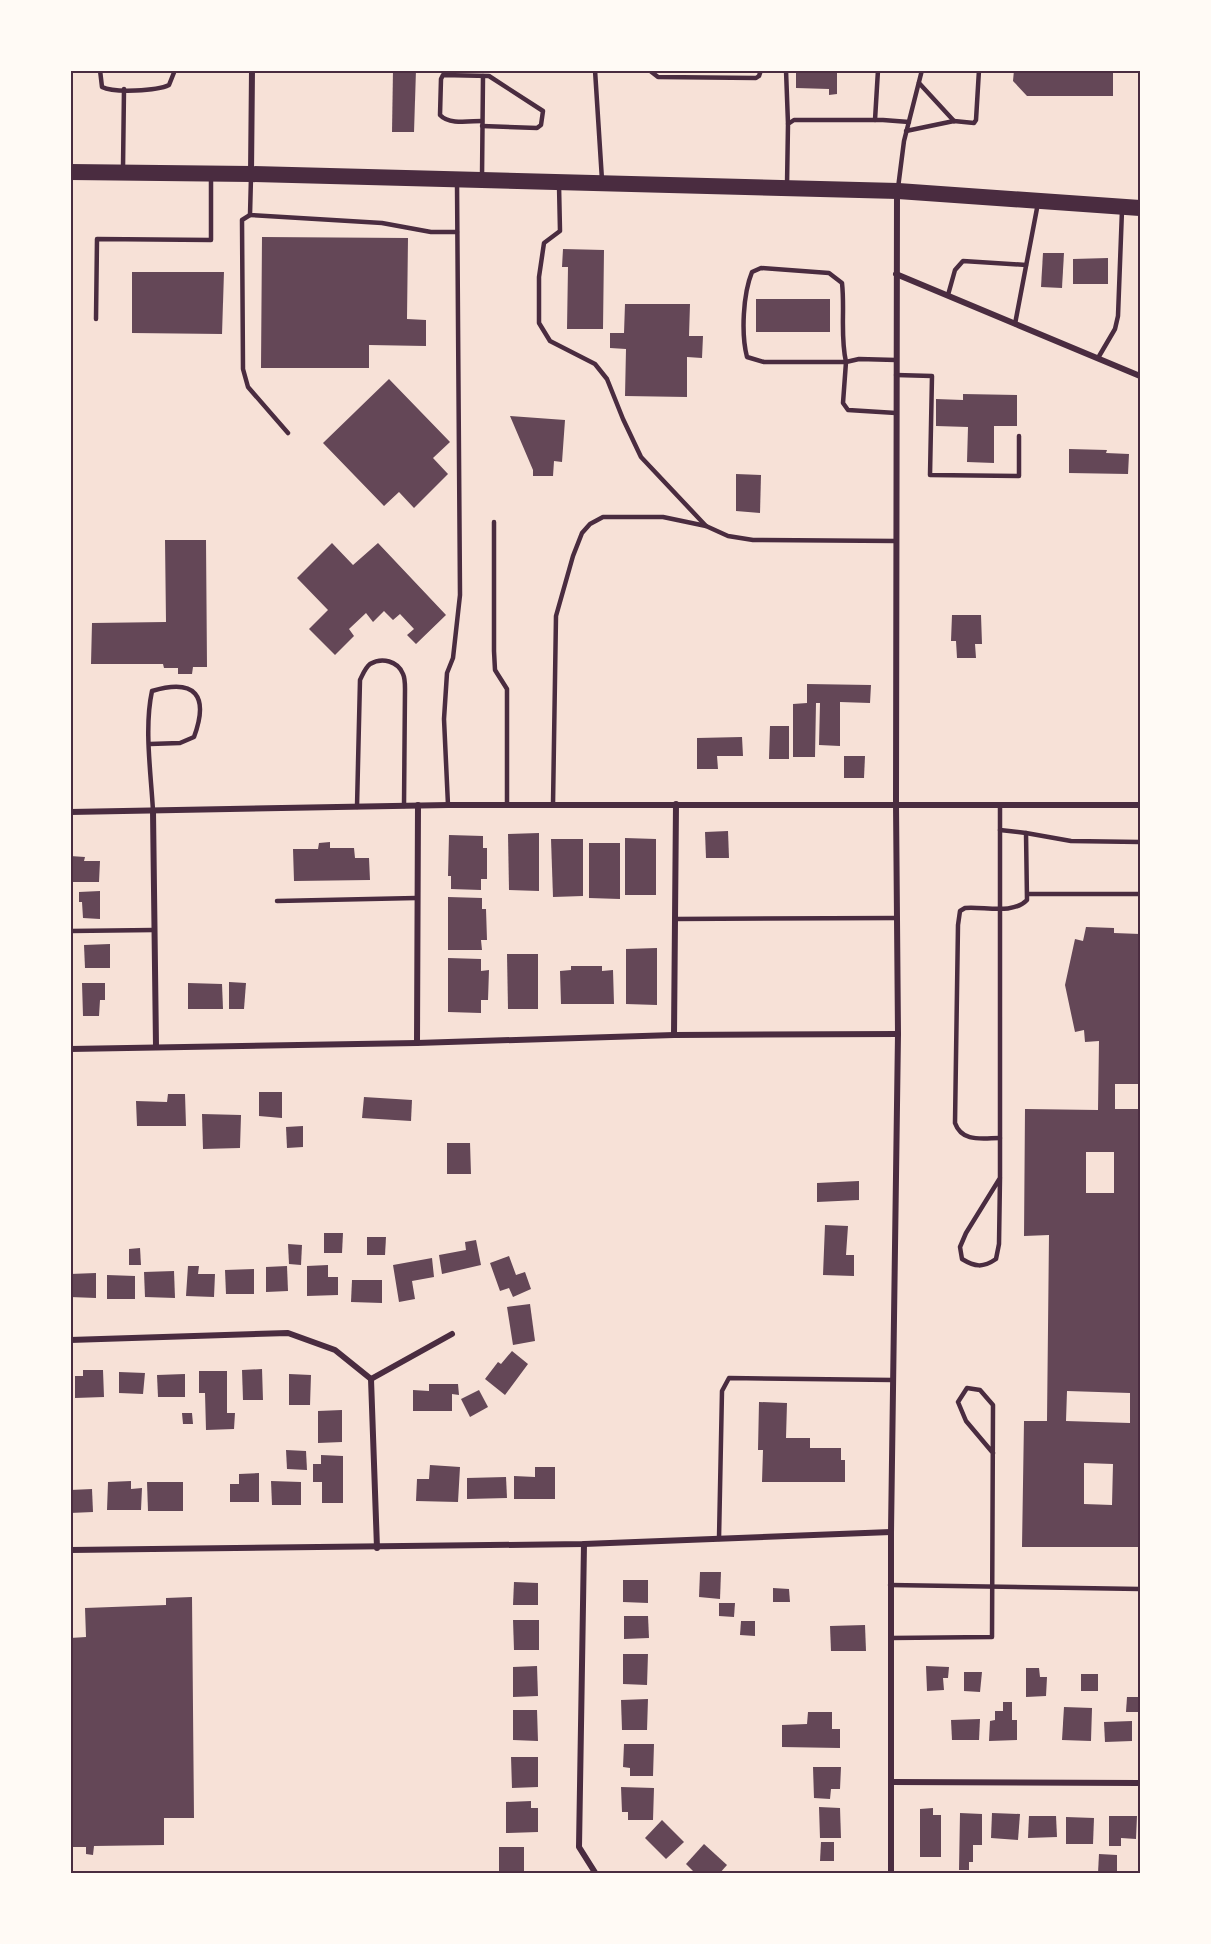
<svg xmlns="http://www.w3.org/2000/svg" width="1211" height="1944" font-family="'PT Sans Narrow',sans-serif">
<rect width="100%" height="100%" fill="#f7e1d7"/>
<g fill="#644757" fill-rule="evenodd">
<path d="M393,70H416L414,132H392Z"/>
<path d="M796,70H837V94L829,95V89L796,88Z"/>
<path d="M1014,70H1113V96H1027L1013,81Z"/>
<path d="M262,237L408,238L407,319L426,320V346L369,345V368H261Z"/>
<path d="M563,249L604,250L603,329H567L568,267H562Z"/>
<path d="M1043,253H1064L1062,288L1041,287Z"/>
<path d="M1108,258V284H1073V259Z"/>
<path d="M132,272H224L222,334L132,333Z"/>
<rect x="756" y="299" width="74" height="33"/>
<path d="M625,304H690L689,336H703L702,358L687,357V397L625,396L626,349L610,348V333H624Z"/>
<path d="M389,379L450,442L433,458L448,474L414,508L399,492L384,506L323,443Z"/>
<path d="M963,394L1017,395V426H994V463L967,462L968,427L936,426V399L963,400Z"/>
<path d="M510,416L565,420L562,462L554,461L553,476H533V470Z"/>
<path d="M1069,449L1107,450L1106,453L1129,454L1128,474L1069,473Z"/>
<path d="M736,474L761,475L760,513L736,511Z"/>
<path d="M165,540H206L207,667H193L192,674H178V668H164L163,664H91L92,623L166,622Z"/>
<path d="M332,543L353,565L378,543L446,615L416,644L407,635L414,629L400,614L393,620L384,611L373,622L366,613L349,629L354,636L335,655L309,629L328,610L297,578Z"/>
<path d="M952,615H981L982,644H975L976,658H957L956,641H951Z"/>
<path d="M807,684L871,685L870,703L840,702V746L819,745L820,703H816L815,757H793V704L807,703Z"/>
<path d="M770,726H789V759H769Z"/>
<path d="M742,737L743,756H717L718,769H697V738Z"/>
<path d="M844,756H865L864,778H844Z"/>
<path d="M728,831L729,858H706L705,832Z"/>
<path d="M539,833V891L509,890L508,834Z"/>
<path d="M449,835L483,836V848H487V879H481V890L451,889V876H448Z"/>
<path d="M625,838L656,839V895H625Z"/>
<path d="M551,839H583V896L553,897Z"/>
<path d="M330,842V848H354L355,858H369L370,880L294,881L293,849H318L319,843Z"/>
<path d="M589,843H620V899L589,898Z"/>
<path d="M70,856L85,857L84,861H100L99,882H70Z"/>
<path d="M100,891V919L83,918L82,902H79V892Z"/>
<path d="M448,897L482,898V909H486L487,940H481L482,950H448Z"/>
<path d="M1086,927L1114,928V933L1140,934V1084H1115V1109H1140V1547H1022L1024,1421H1047L1049,1235L1024,1236L1025,1109L1098,1110L1099,1041L1085,1042L1084,1030L1075,1032L1065,985L1075,939L1083,941ZM1086,1152H1114V1193H1086ZM1067,1391L1130,1393V1423L1066,1421ZM1084,1463L1113,1464L1112,1505L1084,1504Z"/>
<path d="M110,944V968H85L84,945Z"/>
<path d="M657,948V1005L626,1004V949Z"/>
<path d="M507,954H538V1009H508Z"/>
<path d="M448,958L481,959V971L489,970L488,1000H481V1013L448,1012Z"/>
<path d="M571,966H602V971L613,970L614,1004H561L560,971L571,970Z"/>
<path d="M229,982L246,983L244,1009H229Z"/>
<path d="M82,983H105V1000H100L99,1016H83Z"/>
<path d="M188,983L222,984L223,1009H188Z"/>
<path d="M259,1092H282V1118L259,1116Z"/>
<path d="M168,1094H185L186,1126H137L136,1101L167,1102Z"/>
<path d="M364,1097L412,1100L411,1121L362,1118Z"/>
<path d="M202,1114L241,1115L240,1148L203,1149Z"/>
<path d="M303,1126V1147L287,1148L286,1127Z"/>
<path d="M447,1143H470L471,1174H447Z"/>
<path d="M859,1181V1200L817,1202V1183Z"/>
<path d="M825,1225L848,1226L846,1255H854V1276L823,1275Z"/>
<path d="M324,1233H343L342,1253H324Z"/>
<path d="M367,1237H386L385,1255H367Z"/>
<path d="M476,1240L481,1265L442,1274L439,1255L466,1250L465,1242Z"/>
<path d="M288,1244L302,1245L301,1265L289,1264Z"/>
<path d="M140,1248L141,1265H129V1249Z"/>
<path d="M509,1256L516,1275L525,1272L531,1289L513,1297L509,1288L500,1291L490,1263Z"/>
<path d="M432,1258L434,1277L412,1281L415,1299L399,1302L393,1265Z"/>
<path d="M328,1265V1277H338V1295L307,1296V1266Z"/>
<path d="M188,1266H199L198,1274H215L214,1297L186,1296Z"/>
<path d="M287,1266L288,1291L266,1292V1267Z"/>
<path d="M254,1269V1294H226L225,1270Z"/>
<path d="M174,1271L175,1298L145,1297L144,1272Z"/>
<path d="M96,1273V1298L70,1297V1274Z"/>
<path d="M107,1275L135,1276V1299H107Z"/>
<path d="M352,1280H382V1303L351,1302Z"/>
<path d="M530,1304L535,1341L513,1345L507,1307Z"/>
<path d="M512,1351L528,1364L505,1395L485,1379L498,1362L501,1364Z"/>
<path d="M262,1369L263,1400H243L242,1370Z"/>
<path d="M83,1370H103L104,1397L75,1398V1376H83Z"/>
<path d="M199,1371H227V1413H235L234,1429L206,1430L205,1393H199Z"/>
<path d="M119,1372L145,1373L143,1394L119,1393Z"/>
<path d="M185,1374V1397H158L157,1375Z"/>
<path d="M289,1374L311,1375L310,1405H289Z"/>
<path d="M429,1384H458L459,1395L452,1394V1411H413V1390L429,1391Z"/>
<path d="M479,1390L488,1407L470,1417L461,1399Z"/>
<path d="M759,1402L787,1403L786,1438H810V1448H841V1460H845V1482H762L763,1450H758Z"/>
<path d="M342,1410V1442L318,1443V1411Z"/>
<path d="M182,1413H192L193,1424H183Z"/>
<path d="M286,1450L306,1451L307,1470L287,1469Z"/>
<path d="M321,1455L343,1456V1503H322V1482H313V1464H321Z"/>
<path d="M430,1465L460,1467L458,1502L416,1501L417,1479H429Z"/>
<path d="M535,1467H555V1499H514V1476L535,1477Z"/>
<path d="M259,1473V1502H230V1484H239V1474Z"/>
<path d="M506,1477L507,1498L467,1499V1478Z"/>
<path d="M131,1481V1489L142,1488L141,1510H107L108,1482Z"/>
<path d="M271,1481L301,1482V1505H272Z"/>
<path d="M147,1482H183V1511H148Z"/>
<path d="M92,1489L93,1512L70,1513V1490Z"/>
<path d="M700,1572H721L720,1599L699,1597Z"/>
<path d="M623,1580H648V1603L623,1602Z"/>
<path d="M514,1582L538,1583V1605H513Z"/>
<path d="M773,1588L789,1589L790,1602H773Z"/>
<path d="M192,1597L194,1818H164V1845L94,1846L93,1855L86,1854V1847H70V1638L86,1637L85,1608L166,1605V1598Z"/>
<path d="M719,1603H735L734,1617L719,1616Z"/>
<path d="M624,1616H648L649,1638L624,1639Z"/>
<path d="M513,1620H539V1650H514Z"/>
<path d="M741,1621H755V1636L740,1635Z"/>
<path d="M865,1625L866,1651H831L830,1626Z"/>
<path d="M623,1654H648L647,1685L623,1684Z"/>
<path d="M537,1666L538,1696L513,1697V1667Z"/>
<path d="M926,1666L949,1667L948,1678H943L944,1690L927,1691Z"/>
<path d="M1026,1668H1039L1040,1677H1047L1046,1696L1026,1697Z"/>
<path d="M964,1672H982L980,1692L964,1691Z"/>
<rect x="1081" y="1674" width="17" height="17"/>
<path d="M1127,1697H1139V1712H1126Z"/>
<path d="M648,1699L647,1730H622L621,1700Z"/>
<path d="M1003,1702H1012V1720H1017V1740L989,1741L990,1721L995,1720V1711H1003Z"/>
<path d="M1064,1707L1092,1708L1091,1741L1062,1740Z"/>
<path d="M513,1710H537L538,1741L513,1740Z"/>
<path d="M808,1712H832V1729H840V1748L782,1747V1725L807,1724Z"/>
<path d="M980,1719L979,1740H952L951,1720Z"/>
<path d="M1132,1721V1741L1105,1742L1104,1722Z"/>
<path d="M624,1744H654L653,1776H630V1768L623,1767Z"/>
<path d="M511,1757H538V1787L512,1788Z"/>
<path d="M813,1767H841L840,1789H831L830,1799L814,1798Z"/>
<path d="M621,1787L654,1788L653,1820H628V1812H622Z"/>
<path d="M531,1801V1808H538V1832L506,1833V1802Z"/>
<path d="M819,1807L840,1808L841,1838H820Z"/>
<path d="M933,1808V1815H941V1857H920V1809Z"/>
<path d="M960,1813L982,1814V1845H973V1862H969V1870H959Z"/>
<path d="M992,1813L1020,1814L1018,1840L991,1838Z"/>
<path d="M1029,1816H1056L1057,1837L1028,1838Z"/>
<path d="M1109,1816H1137L1136,1839L1121,1838V1846H1109Z"/>
<path d="M1066,1817L1094,1818L1093,1844H1066Z"/>
<path d="M662,1820L684,1842L666,1859L645,1838Z"/>
<path d="M821,1842H834V1861H820Z"/>
<path d="M704,1844L727,1865L719,1874H696L686,1864Z"/>
<rect x="499" y="1847" width="25" height="27"/>
<path d="M1099,1854L1117,1855V1873H1098Z"/>
</g>
<g fill="none" stroke-linecap="round" stroke-linejoin="round">
<g stroke="#4a2c40" stroke-width="4.5">
<path d="M100,70L102,87C114,93 157,91 169,85L175,70"/>
<path d="M595,70L602,180"/>
<path d="M649,70L658,77L756,78L759,76L761,70"/>
<path d="M786,70L788,124"/>
<path d="M919,83L954,121"/>
<path d="M875,120L878,70"/>
<path d="M482,126L537,128L541,125L543,111L489,76L443,75L441,79L440,115C449,125 470,121 482,121"/>
<path d="M906,131L954,121L974,123L976,120L979,70"/>
<path d="M123,168L124,89"/>
<path d="M251,177L250,215L382,223L431,232H457"/>
<path d="M482,177L483,76"/>
<path d="M559,185L560,231L544,243L539,277V323L550,341L595,364L607,379L623,419L641,457L706,526L728,536L753,540L896,541"/>
<path d="M787,185L788,124L794,120H883L909,122"/>
<path d="M898,188L904,141L922,70"/>
<path d="M250,215L242,220L243,369L248,387L288,433"/>
<path d="M761,268L829,273L842,283C845,310 840,336 846,362H764L747,357C741,334 743,294 752,272Z"/>
<path d="M948,295L955,270L963,261L1026,265"/>
<path d="M96,319L97,239L211,240V176"/>
<path d="M1015,324L1038,203"/>
<path d="M1098,358L1115,329L1118,316L1122,210"/>
<path d="M896,375L932,376L930,475L1019,476V436"/>
<path d="M896,413L848,410L843,403L846,362L859,359L896,360"/>
<path d="M494,522V651L495,670L507,689V805"/>
<path d="M150,744L180,743L194,737C209,696 196,678 152,691C144,728 151,773 153,811"/>
<path d="M448,805L444,719L447,673L453,658L460,595L457,182"/>
<path d="M553,805L556,616L573,556L582,533L590,524L603,517H663L706,526"/>
<path d="M357,807L360,680C363,674 365,668 370,664C382,657 398,661 403,674C405,678 405,684 405,689L404,806"/>
<path d="M1026,833L1071,841L1140,842"/>
<path d="M1028,894H1140"/>
<path d="M277,901L416,898"/>
<path d="M675,919L897,918"/>
<path d="M70,931L154,930"/>
<path d="M1000,1138C983,1138 962,1143 955,1123L958,925L960,911L965,908C983,906 1013,915 1027,900L1026,833L1000,830"/>
<path d="M1000,1178L966,1233L960,1247L962,1259C975,1267 983,1268 996,1259L999,1244L1000,1178V805"/>
<path d="M719,1539L722,1391L729,1378L893,1380"/>
<path d="M890,1585L1140,1589"/>
<path d="M891,1638L992,1637L993,1405L980,1390L967,1388L958,1402L966,1421L993,1453"/>
</g>
<g stroke="#4a2c40" stroke-width="6">
<path d="M251,173L252,70"/>
<path d="M896,274L1140,376"/>
<path d="M153,811L156,1046"/>
<path d="M70,812L448,805H1140"/>
<path d="M674,1035L676,804"/>
<path d="M417,1043L418,805"/>
<path d="M70,1049L417,1043L674,1035L898,1034"/>
<path d="M70,1340L288,1333L335,1350L371,1379"/>
<path d="M371,1379L377,1548"/>
<path d="M371,1379L452,1334"/>
<path d="M584,1544L579,1847L596,1874"/>
<path d="M70,1550L584,1544L891,1532"/>
<path d="M891,1782L1140,1783"/>
<path d="M891,1874V1532L898,1034L896,804L897,191"/>
</g>
<path stroke="#4a2c40" stroke-width="16" d="M70,172L251,174L898,191L1140,208"/>
</g>
<rect width="1211" height="1944" fill="none" stroke="#fffaf5" stroke-width="144"/>
<rect x="72" y="72" width="1067" height="1800" fill="none" stroke="#4a2c40" stroke-width="2"/>
</svg>
